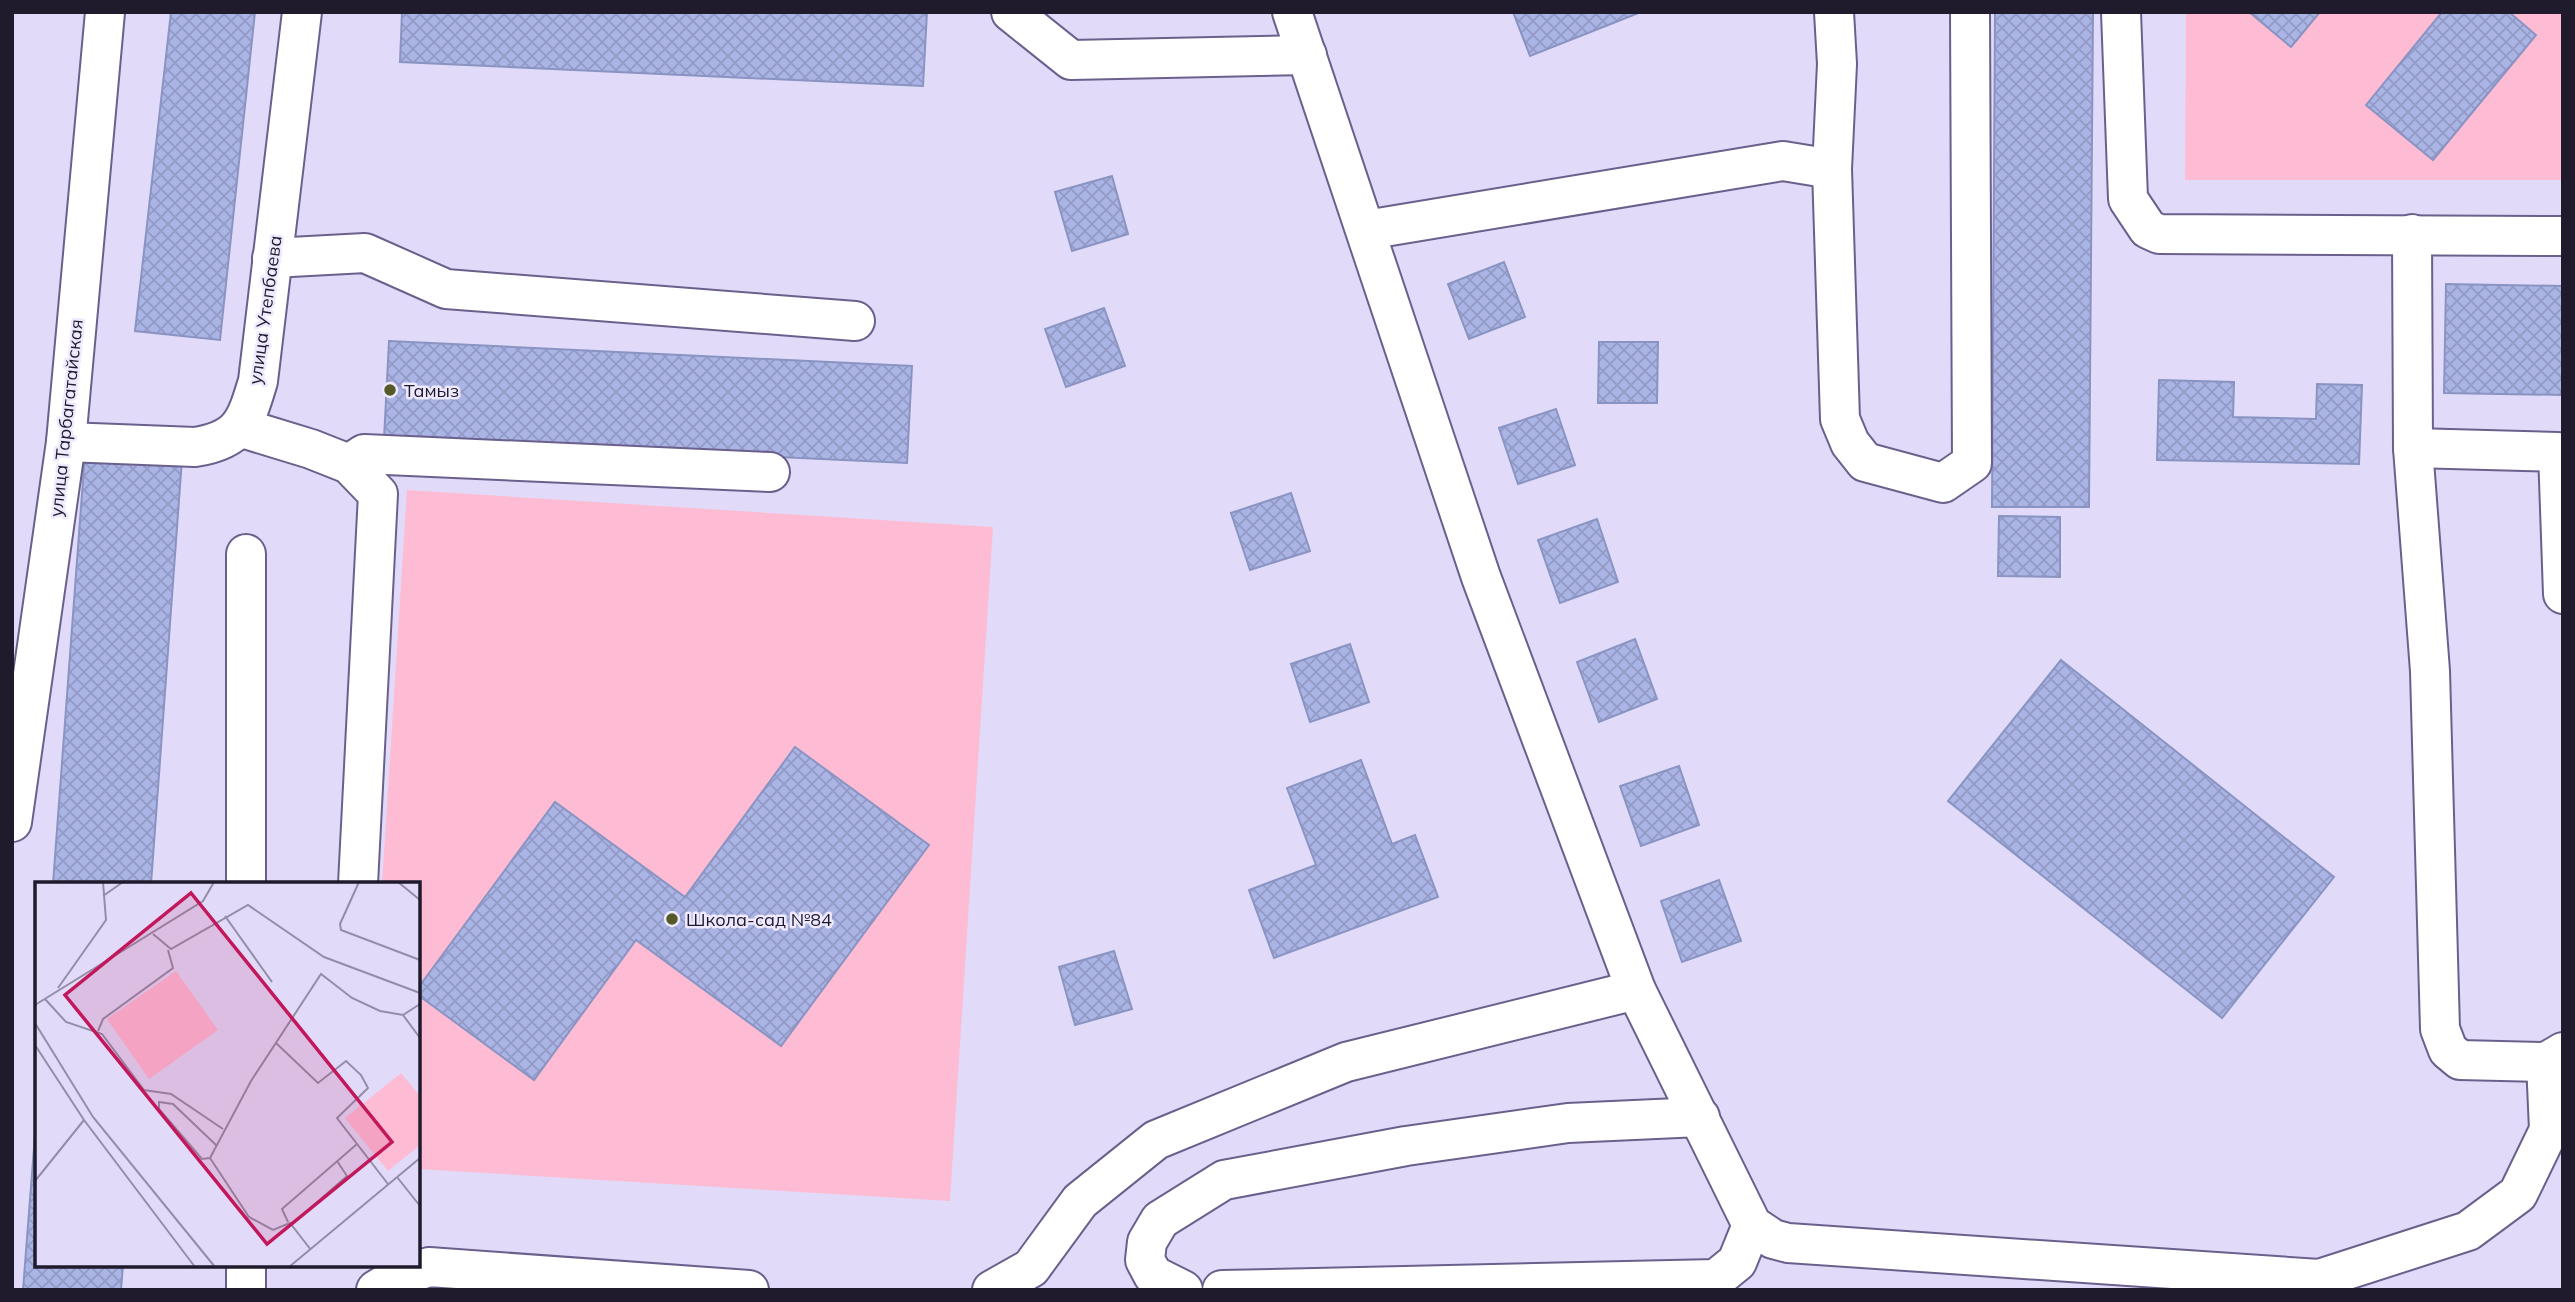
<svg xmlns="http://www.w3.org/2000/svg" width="2575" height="1302" font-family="Mulish,sans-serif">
<defs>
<pattern id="building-cross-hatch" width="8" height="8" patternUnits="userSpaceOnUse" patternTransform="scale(1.75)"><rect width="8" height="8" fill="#aab4e5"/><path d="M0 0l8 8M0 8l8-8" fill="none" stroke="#929ac5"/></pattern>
</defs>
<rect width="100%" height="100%" fill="#e1dbf9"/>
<g fill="#fdbcd4">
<path d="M2186,12H2563V180H2185Z"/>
<path d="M407,490L993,527L950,1201L418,1169V884H382Z"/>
</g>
<g fill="url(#building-cross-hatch)" stroke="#8a94c2" stroke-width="2">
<path d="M171,12H255L220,340L135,331Z"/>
<path d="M402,12H927L923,86L400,62Z"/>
<path d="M1513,12H1641L1530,56Z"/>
<path d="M1995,12H2093L2089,507H1992Z"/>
<path d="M2249,12H2320L2291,47Z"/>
<path d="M2442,12H2509L2536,35L2433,160L2366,105Z"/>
<path d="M1112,176L1128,234L1072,251L1055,192Z"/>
<path d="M1504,262L1525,317L1469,339L1448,284Z"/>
<path d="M2446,284L2563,286V395L2444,393Z"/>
<path d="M1104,308L1125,366L1066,387L1045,329Z"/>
<path d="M389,341L912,366L907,463L384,439Z"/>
<path d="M1599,342H1658L1657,403H1598Z"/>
<path d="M2159,380L2234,382L2233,417L2316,419L2317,384L2362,385L2359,464L2157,460Z"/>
<path d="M1556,409L1575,465L1518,484L1499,428Z"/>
<path d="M85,453L182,459L151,884H53Z"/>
<path d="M1291,493L1310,551L1250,570L1231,513Z"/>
<path d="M1999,516L2060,517V577L1998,576Z"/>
<path d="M1597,519L1618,582L1560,603L1538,540Z"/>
<path d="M1635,639L1657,699L1599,722L1577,662Z"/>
<path d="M1350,644L1369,702L1310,722L1291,664Z"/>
<path d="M2061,660L2334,877L2222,1018L1948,801Z"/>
<path d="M795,747L929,845L781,1046L636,940L534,1080L418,995V988L555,802L685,897Z"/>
<path d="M1361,760L1392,844L1415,835L1438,897L1274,958L1249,890L1316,865L1287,788Z"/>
<path d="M1679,766L1699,825L1641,846L1620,786Z"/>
<path d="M1719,880L1741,941L1682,962L1661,901Z"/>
<path d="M1114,951L1132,1009L1075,1025L1059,967Z"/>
<path d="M37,1109V1265H123L121,1290H23Z"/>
</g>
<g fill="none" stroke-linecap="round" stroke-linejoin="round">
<g stroke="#6b608c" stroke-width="42">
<g id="minor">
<path d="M1011,12L1071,60L1307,55"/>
<path d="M1292,12L1481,577L1636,990L1752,1225L1773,1239L1788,1243L2319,1279L2468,1231L2518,1194L2549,1130L2546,1062L2563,1052"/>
<path d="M2121,12L2128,199L2148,229L2159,234L2563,236"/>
<path d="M1832,169L1840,419L1850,443L1865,462L1943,483L1972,463L1970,12"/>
<path d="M1366,230L1783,161L1832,169L1837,64L1834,12"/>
<path d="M2412,234L2413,448L2430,671L2440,1029L2448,1050L2460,1060L2546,1062"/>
<path d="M272,258L365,253L446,289L855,321"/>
<path d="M239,427L311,449L349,464L378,494L358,884"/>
<path d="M66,442L195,447C241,440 246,421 258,381L302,12"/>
<path d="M2413,448L2558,452L2563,594"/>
<path d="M349,464L364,454L770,472"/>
<path d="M246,554V884"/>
<path d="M12,822L66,442L105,12"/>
<path d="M246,1265V1290"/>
<path d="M376,1290L394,1279L429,1267L749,1290"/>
<path d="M992,1290L1031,1268L1080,1201L1156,1140L1346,1062L1636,990"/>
<path d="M1183,1290L1153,1275L1145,1260L1147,1242L1160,1220L1224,1180L1406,1146L1568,1123L1700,1117"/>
<path d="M1222,1290L1716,1279L1737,1262L1752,1225"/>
</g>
</g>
<use href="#minor" stroke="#fff" stroke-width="38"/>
</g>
<g fill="#545a28" stroke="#eee9fe" stroke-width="2.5">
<circle cx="390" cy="390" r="7"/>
<circle cx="672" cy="919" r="7"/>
</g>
<g text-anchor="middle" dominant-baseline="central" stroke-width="5" stroke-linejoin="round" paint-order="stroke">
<g font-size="18" fill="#1f1a2c" stroke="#eee9fe">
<text transform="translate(265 310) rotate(-82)">улица Утепбаева</text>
<text transform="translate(66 418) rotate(-84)">улица Тарбагатайская</text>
</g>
<g font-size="18" fill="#1f1a2c" stroke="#eee9fe" text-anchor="start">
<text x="404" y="390">Тамыз</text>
<text x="686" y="919">Школа-сад №84</text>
</g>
</g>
<g transform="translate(35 882)">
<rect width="385" height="385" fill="#e1dbf9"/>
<path d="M141,89L183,148L114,197L72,137ZM366,191L385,214V263L353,289L310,236Z" fill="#fdbcd4"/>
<path fill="none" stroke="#938ea7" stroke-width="2" d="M324,0L305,42L306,48L385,78M363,0L385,18M68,14L88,0M190,34L237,100M118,52L136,67L213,23L289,75L385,111M23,106L71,38L68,0M10,117L31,140L67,152L109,208L136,212L188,247M0,123L168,19L179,0M368,133L385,156M0,141L58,235L180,385M63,149L68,137L138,86L133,68M241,161L283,201L311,179L326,193L333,206L302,236L353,302M0,163L49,238L160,385M175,276L167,277L124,227V220L138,222L181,263M362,295L385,324M0,299L49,238M253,340L247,327L322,262M256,343L312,294L302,279M276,368L255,341L238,348L214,335L175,276L216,199L286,92L317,116L345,129L368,133L385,122M254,385L385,276"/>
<path fill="#c2185b" fill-opacity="0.15" stroke="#c2185b" stroke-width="3.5" d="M156,11L357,260L232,362L30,113Z"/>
<rect width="385" height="385" fill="none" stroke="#1f1a2c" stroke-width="3.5"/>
</g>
<rect width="2575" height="1302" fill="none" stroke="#1f1a2c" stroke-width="28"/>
</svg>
